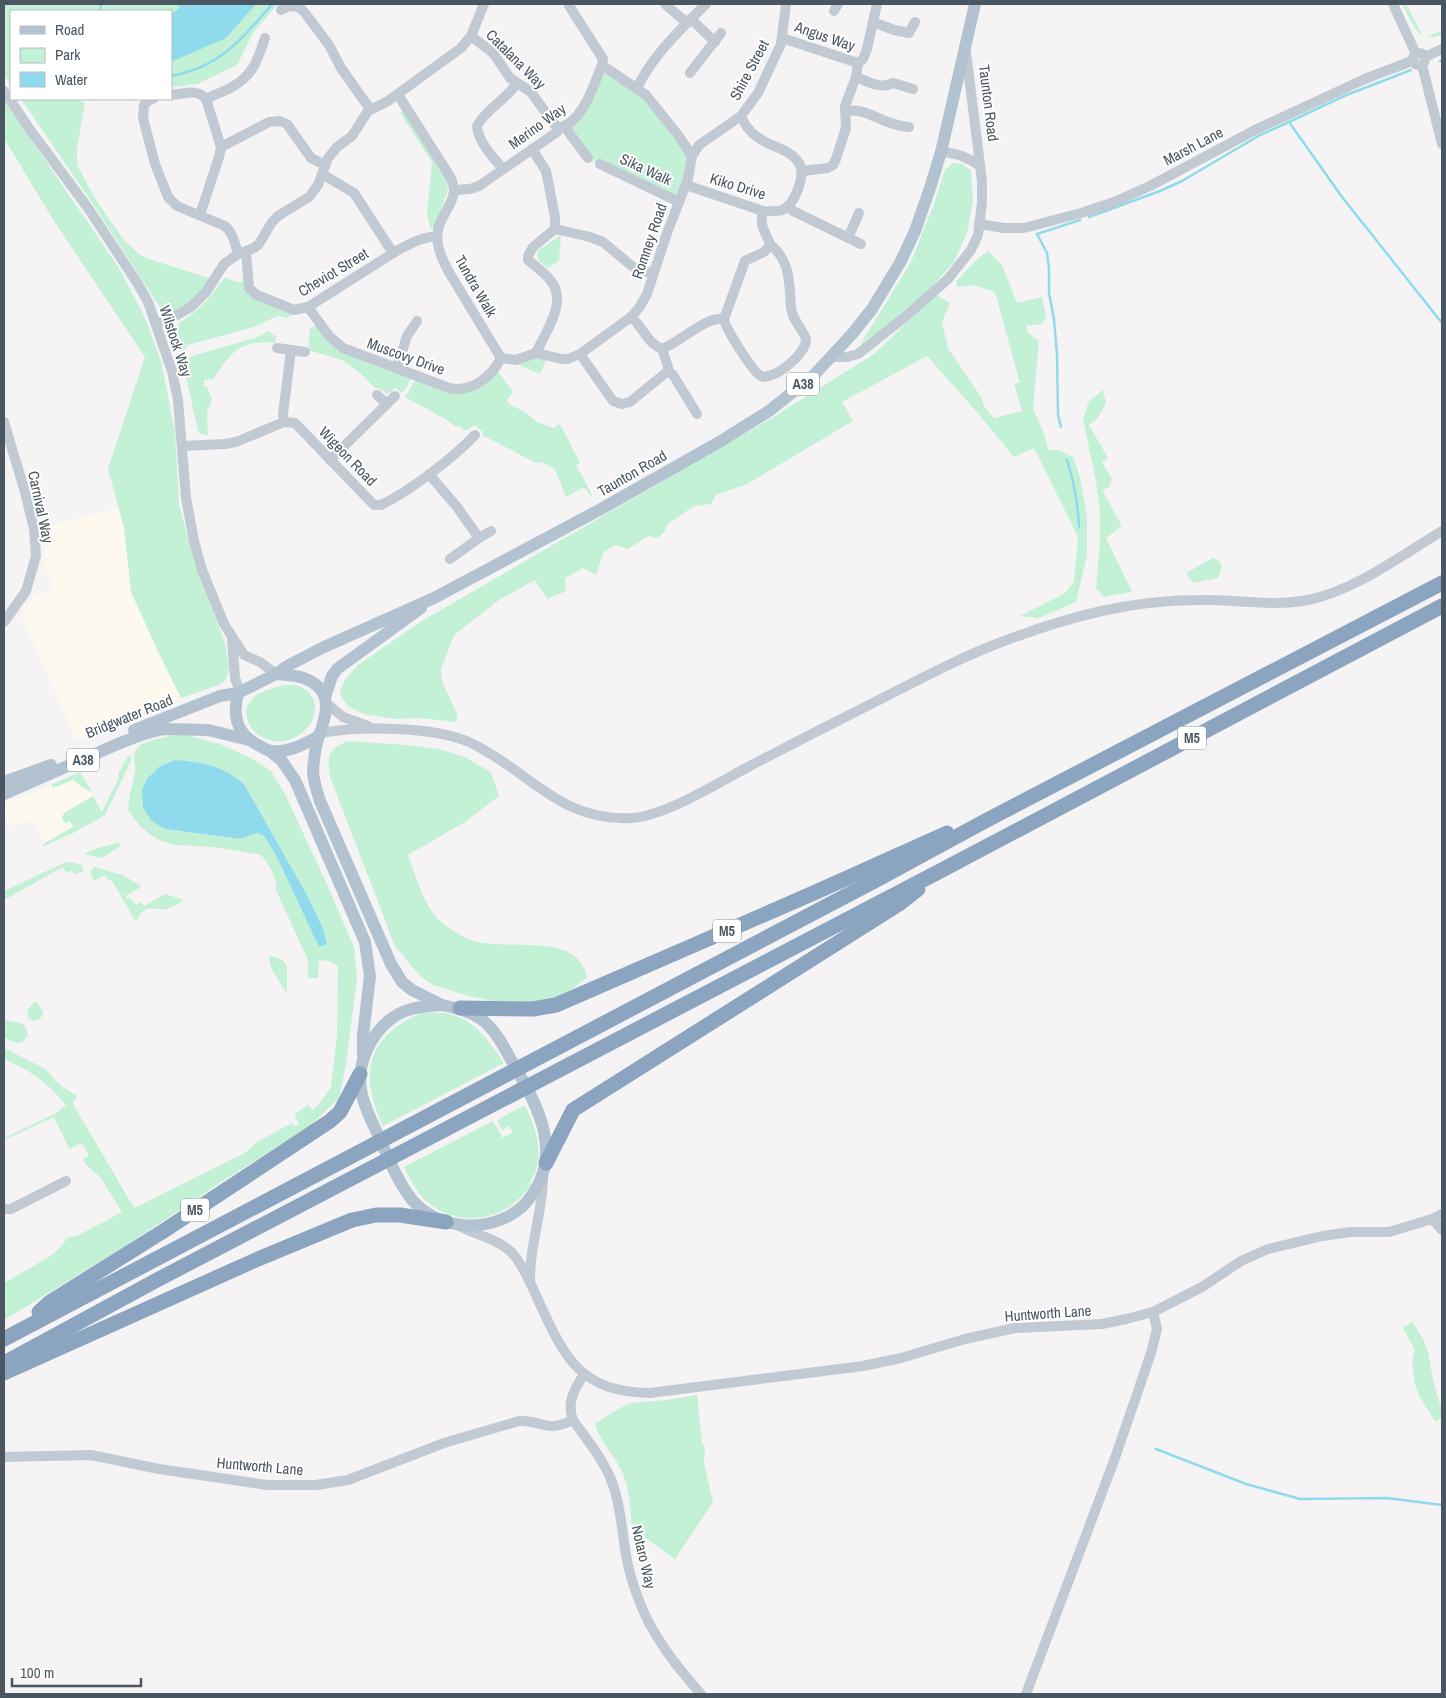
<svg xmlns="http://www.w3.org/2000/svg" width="1446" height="1698" font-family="'Archivo Narrow',sans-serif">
<rect width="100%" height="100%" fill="#f5f3f3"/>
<g fill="#fdf9ef">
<path d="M119,508L156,647L181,698L120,725L76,740L21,615L34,595L41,592L48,593L52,577L47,572L44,563L45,552L43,527Z"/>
<path d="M80,772L93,796L73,827L43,844L34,823L29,821L13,827L11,821L8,822L4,814V804L52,785Z"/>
</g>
<g fill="#c3f1d5" fill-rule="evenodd">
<path d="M4,4H278L253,33L237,65L197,84L171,87V11H11V85L4,75Z"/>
<path d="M1402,4H1406L1423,36L1427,37L1440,31L1441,35C1417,45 1412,21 1402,4Z"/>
<path d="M602,65L636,88L692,156L679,202L588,158L564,126L574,119Z"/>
<path d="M21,99H80V100L85,103L77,148V165L96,200L123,239L139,254L149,259L215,280L211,285L168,320L95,207Z"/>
<path d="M4,100L119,268L145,318L161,361L175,432L179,505L195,563L225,643L229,668L226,679L221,684L181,698L156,647L131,592L124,528L108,469L145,357L54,221L4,138Z"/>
<path d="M404,110L446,179L448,190L435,226L431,229L427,214L432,162L400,113Z"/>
<path d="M953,163L963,164L971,171L973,200L967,233L954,262L926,293L891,323L860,345L911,262L934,204L945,170Z"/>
<path d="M561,235L559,261L548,268L539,261L537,254L539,250Z"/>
<path d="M988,251L1002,265L1017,303L1042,297L1046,316L1042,324L1026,326L1027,332L1039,341L1033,409L1044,433L1048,450H1059L1073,457L1080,477L1087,518V555L1076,602L1039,618L1020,616L1065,593L1074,582L1078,537L1034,448L1014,457L977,412L927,356L842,402L853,421L747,484L716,495L711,504L694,506L668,524L664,532L658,538L648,536L628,549L615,545L603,553L596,575L583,568L565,578L566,591L547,599L535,580L499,600L454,635L441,669L442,681L457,714V722L419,718L395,719L364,714L349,707L342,698L340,691L345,680L358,665L422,621L775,416L874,354L936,295L950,303L942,322L948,348L981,397L984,406L994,418L1022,411L1014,383H1020L995,292L973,285L957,287L956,281C967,271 975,259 988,251Z"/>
<path d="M225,277L236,282L244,281L245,286L296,312L287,318L277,316L257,326L188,345L185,350L184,354L189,357L258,337L268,331L276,337L275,343C239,339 231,353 213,379L204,380V386L207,387L212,399L207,412L208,435C204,435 201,435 198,431L176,332L179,323C202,308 208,300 225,277Z"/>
<path d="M316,326L322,333L411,376L407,387L401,393L396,388L387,394L378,388L376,389L361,374L342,360L308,350L310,328Z"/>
<path d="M541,356L547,358L540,374L515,363Z"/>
<path d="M497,371L513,391L507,400L509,404L525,412L537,422L553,428L560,424L580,463L576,465L592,495L590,496L586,489L582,488L566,497L555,469L541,462L536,463L482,435L483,432L474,425L468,430H464L458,425L456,427L447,420L405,397L416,379L456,391Z"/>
<path d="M1103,390L1106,403L1098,418L1089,425L1108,458L1102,462L1112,479L1109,487L1102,490L1122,526L1106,538L1132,592L1104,597L1096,588L1100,542V511L1096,481L1083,419L1089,401Z"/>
<path d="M1213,558L1219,561L1222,567L1218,578L1193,583L1186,573Z"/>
<path d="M284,685C290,685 298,684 303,688C332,706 304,749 269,740C252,736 238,714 252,699C259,691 275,688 284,685Z"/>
<path d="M183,734L223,745L258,762L271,771L285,794L330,891L354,947L357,978L346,1065L339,1098L311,1125L223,1181L127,1245L4,1320V1283L49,1257L61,1247L67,1238L79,1235L122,1212L100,1177L86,1165L83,1159L89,1156L82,1143L69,1149L54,1117L4,1140V1138L56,1113L66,1105C49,1084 29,1069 4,1059V1048L45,1069L61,1086L77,1096L73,1104L134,1208L245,1153L257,1142L292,1123L294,1126L299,1124L295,1116L296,1113L308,1105L313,1110L319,1104L331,1087L337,1036L338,966L329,961L319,960L318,978H308V960L275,888L277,883L271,869L263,857L258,854L212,847L175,845L162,841L152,836L139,825L128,810C129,797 132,785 135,772C136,766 134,762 134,757C135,738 169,737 183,734ZM244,784L307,895L277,857L264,836L257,833L240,839L165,829Z"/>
<path d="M348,741L406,745L439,749L465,757L491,772L499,796L465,822L408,855C416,877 424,907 442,923C449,928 460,935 468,939C498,952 561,934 581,963C584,967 586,973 587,977L565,995L538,1005H517L472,997L433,985L419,975L395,946L330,777C327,756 328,749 348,741Z"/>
<path d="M128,756H131V761L105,815L75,832L44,846L43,844L73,827L70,821L65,823L62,818L64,813L93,796L102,812L119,777L118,774Z"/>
<path d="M80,772L92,792L85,789L73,780L56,787L53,788L51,785Z"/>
<path d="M118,843L120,844V846L102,858L84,854L97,848Z"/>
<path d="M69,862L82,865L83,871L75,875L72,870L66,873L63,867L4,900V891L64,863Z"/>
<path d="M94,867L122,875L140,885L141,887L125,896L127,899L130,898L136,905L141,902L144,906L165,894L184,900C179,903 175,906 170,908C156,913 145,900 136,922L111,879L108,880L105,875L94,881L90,872Z"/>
<path d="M272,956L282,960L287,965V994L271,968L269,958Z"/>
<path d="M37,1001L43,1013L40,1019L33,1021L28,1018C26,1010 30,1005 37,1001Z"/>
<path d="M424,1012C432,1013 441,1012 449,1014C475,1020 490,1042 504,1063L383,1126C379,1118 376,1109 373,1100C361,1055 384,1028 424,1012Z"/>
<path d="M4,1020L20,1023L25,1026L28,1035C22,1047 13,1043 4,1037Z"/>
<path d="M525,1105C537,1131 547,1159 528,1185L532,1182C510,1221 458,1231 425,1200C416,1191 410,1179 404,1167L493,1121L503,1138L513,1132L509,1126L502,1130L497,1120Z"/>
<path d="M1412,1322L1423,1339L1428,1352L1433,1380L1442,1412V1418L1435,1421C1423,1400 1415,1396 1413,1370C1412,1362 1412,1357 1415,1350L1403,1328Z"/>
<path d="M697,1395L702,1443L705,1448L704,1463L713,1502L675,1559L632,1528C630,1508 630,1486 620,1468C613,1453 599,1440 595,1424L618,1409L631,1403L666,1400Z"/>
</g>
<g fill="#90daee">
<path d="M180,4H256L226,38L171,62V15L179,8Z"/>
<path d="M175,760C205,763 219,764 244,784L307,895L323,929L327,944L319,947L277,857L264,836L257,833L240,839L165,829L152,821L143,808L142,790L147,779L159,767Z"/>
</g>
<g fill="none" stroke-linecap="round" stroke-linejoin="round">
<g stroke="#90daee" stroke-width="2.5">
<path d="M100,11L101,4"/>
<path d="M1440,61L1442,60"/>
<path d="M171,76C220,67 241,40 272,4"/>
<path d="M1289,122L1344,96L1411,70"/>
<path d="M1089,217L1160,191L1182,181L1260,135L1289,122L1342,197L1442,323"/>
<path d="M1061,427L1058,415L1057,355L1054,319L1049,293V268L1047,253L1037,234L1080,220"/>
<path d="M1067,460C1074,482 1078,503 1079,527"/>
<path d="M1156,1449L1246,1484L1300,1499L1387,1498L1442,1505"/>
</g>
<g stroke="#c1cad2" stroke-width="10">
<path d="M665,4L687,23"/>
<path d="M1393,4L1416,54"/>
<path d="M281,10L287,7L294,6L300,8L305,13L329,45L341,68L370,109"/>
<path d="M834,11L838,4"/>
<path d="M691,19L715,42"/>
<path d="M873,22L894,30L909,33L915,22"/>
<path d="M471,36L493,53L510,78L531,92L554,124L559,128"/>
<path d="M782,38L858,63"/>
<circle cx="1419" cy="59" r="6"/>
<path d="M1425,57L1442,49"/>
<path d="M1422,65L1442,144"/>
<path d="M690,73L721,33"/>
<path d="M856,77C868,81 880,90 893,83L913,89"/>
<path d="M637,88C653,55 680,30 706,4"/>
<path d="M4,91L31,131L88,208L138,284L148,302L172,371L178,400L186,498L194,541L202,570L224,624L244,655L260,662L276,674"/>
<path d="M398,94L402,101L451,178C452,182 454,186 454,190C454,204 440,216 438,230C435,244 443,262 450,274L501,358"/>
<path d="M171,95C184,94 197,88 206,99L221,147L219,157L200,215"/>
<path d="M153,99L149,100L144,105L143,118L155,164L168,197L177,206L225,226C233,233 235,244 238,254"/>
<path d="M206,99C215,94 224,92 232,87C253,76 258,59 265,38"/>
<path d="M845,111C866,108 875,119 894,124C899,126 904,126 909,127"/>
<path d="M564,126L588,158"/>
<path d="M221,147L269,122L280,121L287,124L311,158L325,165"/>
<path d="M532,149L546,171L555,217V229L533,247L528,256V260C536,267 545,273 551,281C568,302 545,333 536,353"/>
<path d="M941,152C957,153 967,157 980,166"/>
<path d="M692,156L699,145L741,116L758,93L781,44L786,4"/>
<path d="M600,164L679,202"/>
<path d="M503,169C493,157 478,142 477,126C487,108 506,100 517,83"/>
<path d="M802,171L828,168L833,165L836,159L846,128L845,106L856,77L858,63L863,59L867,49L877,4"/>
<path d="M322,174L354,193L393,253"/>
<path d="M686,185L763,211C769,211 776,212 782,210C795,205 806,175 799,163C787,143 754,149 741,116"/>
<path d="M454,190L470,189L479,186L557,132L559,128C584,121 593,86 602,65L603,59L568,4"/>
<path d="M788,206L793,211L861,244"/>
<path d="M979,224L1004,228H1024L1081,213L1114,202L1150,186L1257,129L1367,78L1412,61"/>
<path d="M555,229L590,237L603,242L633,267L653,274"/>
<path d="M848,238L859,213"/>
<path d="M246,252L249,288L257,295L294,310L308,307L398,250L416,241L429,237H437"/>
<path d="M308,307L329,336L343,348L449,388C471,393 492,377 501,358"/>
<path d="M631,317C642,326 648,344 662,349C681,342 705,316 724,319L745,261C754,255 766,255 770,244C765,230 759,227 763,211"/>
<path d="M724,319C725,328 753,372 761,376C774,381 805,354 806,341C806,332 791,320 791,307C789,282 791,262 770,244"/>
<path d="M156,324L168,320L191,307L206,292L224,264L238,254L254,248L259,244L272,222L278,216L309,197L318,185L328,158L337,147L352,136L368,111L388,101L461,48L471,36L484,4"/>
<path d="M277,348L305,352"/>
<path d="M580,354L613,401L622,404L630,402L668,371V367L662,349"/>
<path d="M832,357H847L858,354L905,317L948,279L971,250L978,235L982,203V181L966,52"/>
<path d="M501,358L516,360L536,353L562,359H568L580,354L631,317L639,308L647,294L667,233L688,179L692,156L678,135L646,95L602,65"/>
<path d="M397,368L407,336L417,321"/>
<path d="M668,371L673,375L697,414"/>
<path d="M377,395L387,404"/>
<path d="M4,422L25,492L34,529L36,556L26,591L4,622"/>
<path d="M284,422L283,414L291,350"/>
<path d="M182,446L225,444L236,442L284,422L295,423L374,505H381C410,491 453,458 475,435"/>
<path d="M330,460L395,396"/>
<path d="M429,474L457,507L479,538"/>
<path d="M450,559L479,538L491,531"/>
<path d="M232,639L235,678L240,692"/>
<path d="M326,703L343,717L368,726"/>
<path d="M321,733C360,726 435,726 471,743C530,771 559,822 632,818C665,816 718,783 748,767C790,745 831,724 873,703C916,681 959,658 1004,641C1068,617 1130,600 1199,600C1235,599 1272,607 1308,600C1354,591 1402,555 1442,531"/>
<path d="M4,1209H11L66,1181"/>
<path d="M1432,1219L1442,1230"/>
<path d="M458,1225C476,1236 499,1238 514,1255C525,1269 532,1286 539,1302C565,1359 581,1392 650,1393L863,1366L901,1358L965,1339L1015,1328L1102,1324L1126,1319L1153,1312L1202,1287L1241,1261L1268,1249L1322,1236L1351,1232H1389L1432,1219L1442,1214"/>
<path d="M530,1278C530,1243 543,1211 543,1176"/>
<path d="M584,1374C575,1389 566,1402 573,1420C587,1440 605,1461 613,1485C621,1507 622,1532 626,1555C629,1572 634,1588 640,1603C653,1637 677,1667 701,1694"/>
<path d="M4,1457L91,1455L159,1469L227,1479L267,1485H316L348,1480L444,1443L519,1421C545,1420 544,1434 573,1420"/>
<path d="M1026,1694L1115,1458L1151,1353L1157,1329L1153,1312"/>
</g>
<g stroke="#b3c2d1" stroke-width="12">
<path d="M276,674C286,675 297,675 306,679C334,691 327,714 319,736C315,746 314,760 313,770C313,781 317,791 320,801L391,964L402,982L412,990L440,1004"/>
<path d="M325,697L332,676L337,669L421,608"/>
<path d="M134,730L220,696L238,693"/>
<path d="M319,736C305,744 288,753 271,751C267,750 263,748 260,746C237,735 232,717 238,693L276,674L289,665L324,647L434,598L601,509L721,441L769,411L814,375L852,334L872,309L901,261L915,231L930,188L941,152L975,4"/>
<path d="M270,751L282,761L295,780L365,942L370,976L363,1035V1056"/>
<path d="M4,782L51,765"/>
<path d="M4,794L120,743L144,734L163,729L208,730L249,740"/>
<path d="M442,1005C456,1008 469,1011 481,1019C496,1030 505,1049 514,1065C537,1104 563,1152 532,1195C526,1204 517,1212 507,1217C476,1232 437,1227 413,1201C399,1184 389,1161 381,1141C374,1126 366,1111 362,1095C354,1063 374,1024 405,1011C417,1006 429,1006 442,1005Z"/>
</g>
<g stroke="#8ba5c1" stroke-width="15">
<path d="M460,1008L533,1009L556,1005L816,892L947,833"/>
<path d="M546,1163L573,1110L899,904L918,889"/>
<path d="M39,1312L50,1302L162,1232L330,1121L340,1112L360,1074"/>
<path d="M4,1339L878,879L987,820L1442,583"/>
<path d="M4,1363L157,1280L942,870L1442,606"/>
<path d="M4,1373L258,1259L352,1220L376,1215H400L446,1222"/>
</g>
</g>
<g text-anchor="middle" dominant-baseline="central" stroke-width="4" stroke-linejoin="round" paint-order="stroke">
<g fill="#fff" stroke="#808990" stroke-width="1">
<rect x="787" y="372.5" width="32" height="23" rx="4"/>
<rect x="1178" y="726.5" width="28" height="23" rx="4"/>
<rect x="67" y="748.5" width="32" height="23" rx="4"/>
<rect x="713" y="919.5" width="28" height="23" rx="4"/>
<rect x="181" y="1198.5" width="28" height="23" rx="4"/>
</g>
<g font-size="14" font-weight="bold" fill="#4a5661">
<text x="803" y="384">A38</text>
<text x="1192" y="738">M5</text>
<text x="83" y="760">A38</text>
<text x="727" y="931">M5</text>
<text x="195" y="1210">M5</text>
</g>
<g font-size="15" fill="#4a5661" stroke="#fff">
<text transform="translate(825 36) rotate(19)">Angus Way</text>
<text transform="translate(516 59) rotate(45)">Catalana Way</text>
<text transform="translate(749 70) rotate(-62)">Shire Street</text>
<text transform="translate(989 103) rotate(83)">Taunton Road</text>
<text transform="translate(537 126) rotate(-36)">Merino Way</text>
<text transform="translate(1193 146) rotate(-28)">Marsh Lane</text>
<text transform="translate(646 169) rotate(25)">Sika Walk</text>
<text transform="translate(738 186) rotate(17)">Kiko Drive</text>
<text transform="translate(649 241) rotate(-71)">Romney Road</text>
<text transform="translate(333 272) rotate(-31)">Cheviot Street</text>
<text transform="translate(476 286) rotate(60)">Tundra Walk</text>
<text transform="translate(176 341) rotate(72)">Wilstock Way</text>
<text transform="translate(406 356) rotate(20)">Muscovy Drive</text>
<text transform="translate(348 456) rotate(46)">Wigeon Road</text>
<text transform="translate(632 473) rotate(-30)">Taunton Road</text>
<text transform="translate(41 507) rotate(78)">Carnival Way</text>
<text transform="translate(129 716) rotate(-22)">Bridgwater Road</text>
<text transform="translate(1048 1313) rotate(-4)">Huntworth Lane</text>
<text transform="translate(260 1466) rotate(5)">Huntworth Lane</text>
<text transform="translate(644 1557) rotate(77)">Notaro Way</text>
</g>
</g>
<rect width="1446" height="1698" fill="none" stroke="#4a5661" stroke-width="10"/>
<rect x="10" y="10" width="162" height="90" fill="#ffffff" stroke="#b7bbc0"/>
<rect x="20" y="26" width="25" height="8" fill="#b3c2d1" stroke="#b7bbc0"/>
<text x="55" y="35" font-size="15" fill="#4a5661">Road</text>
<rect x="20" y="48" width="25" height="15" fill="#c3f1d5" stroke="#b7bbc0"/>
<text x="55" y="60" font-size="15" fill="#4a5661">Park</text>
<rect x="20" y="72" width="25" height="15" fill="#90daee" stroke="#b7bbc0"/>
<text x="55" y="85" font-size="15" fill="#4a5661">Water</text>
<path d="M12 1678v8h129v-8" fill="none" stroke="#4a5661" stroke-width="2.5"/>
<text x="20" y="1678" font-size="15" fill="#4a5661" stroke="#ffffff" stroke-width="4" paint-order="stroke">100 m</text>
</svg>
